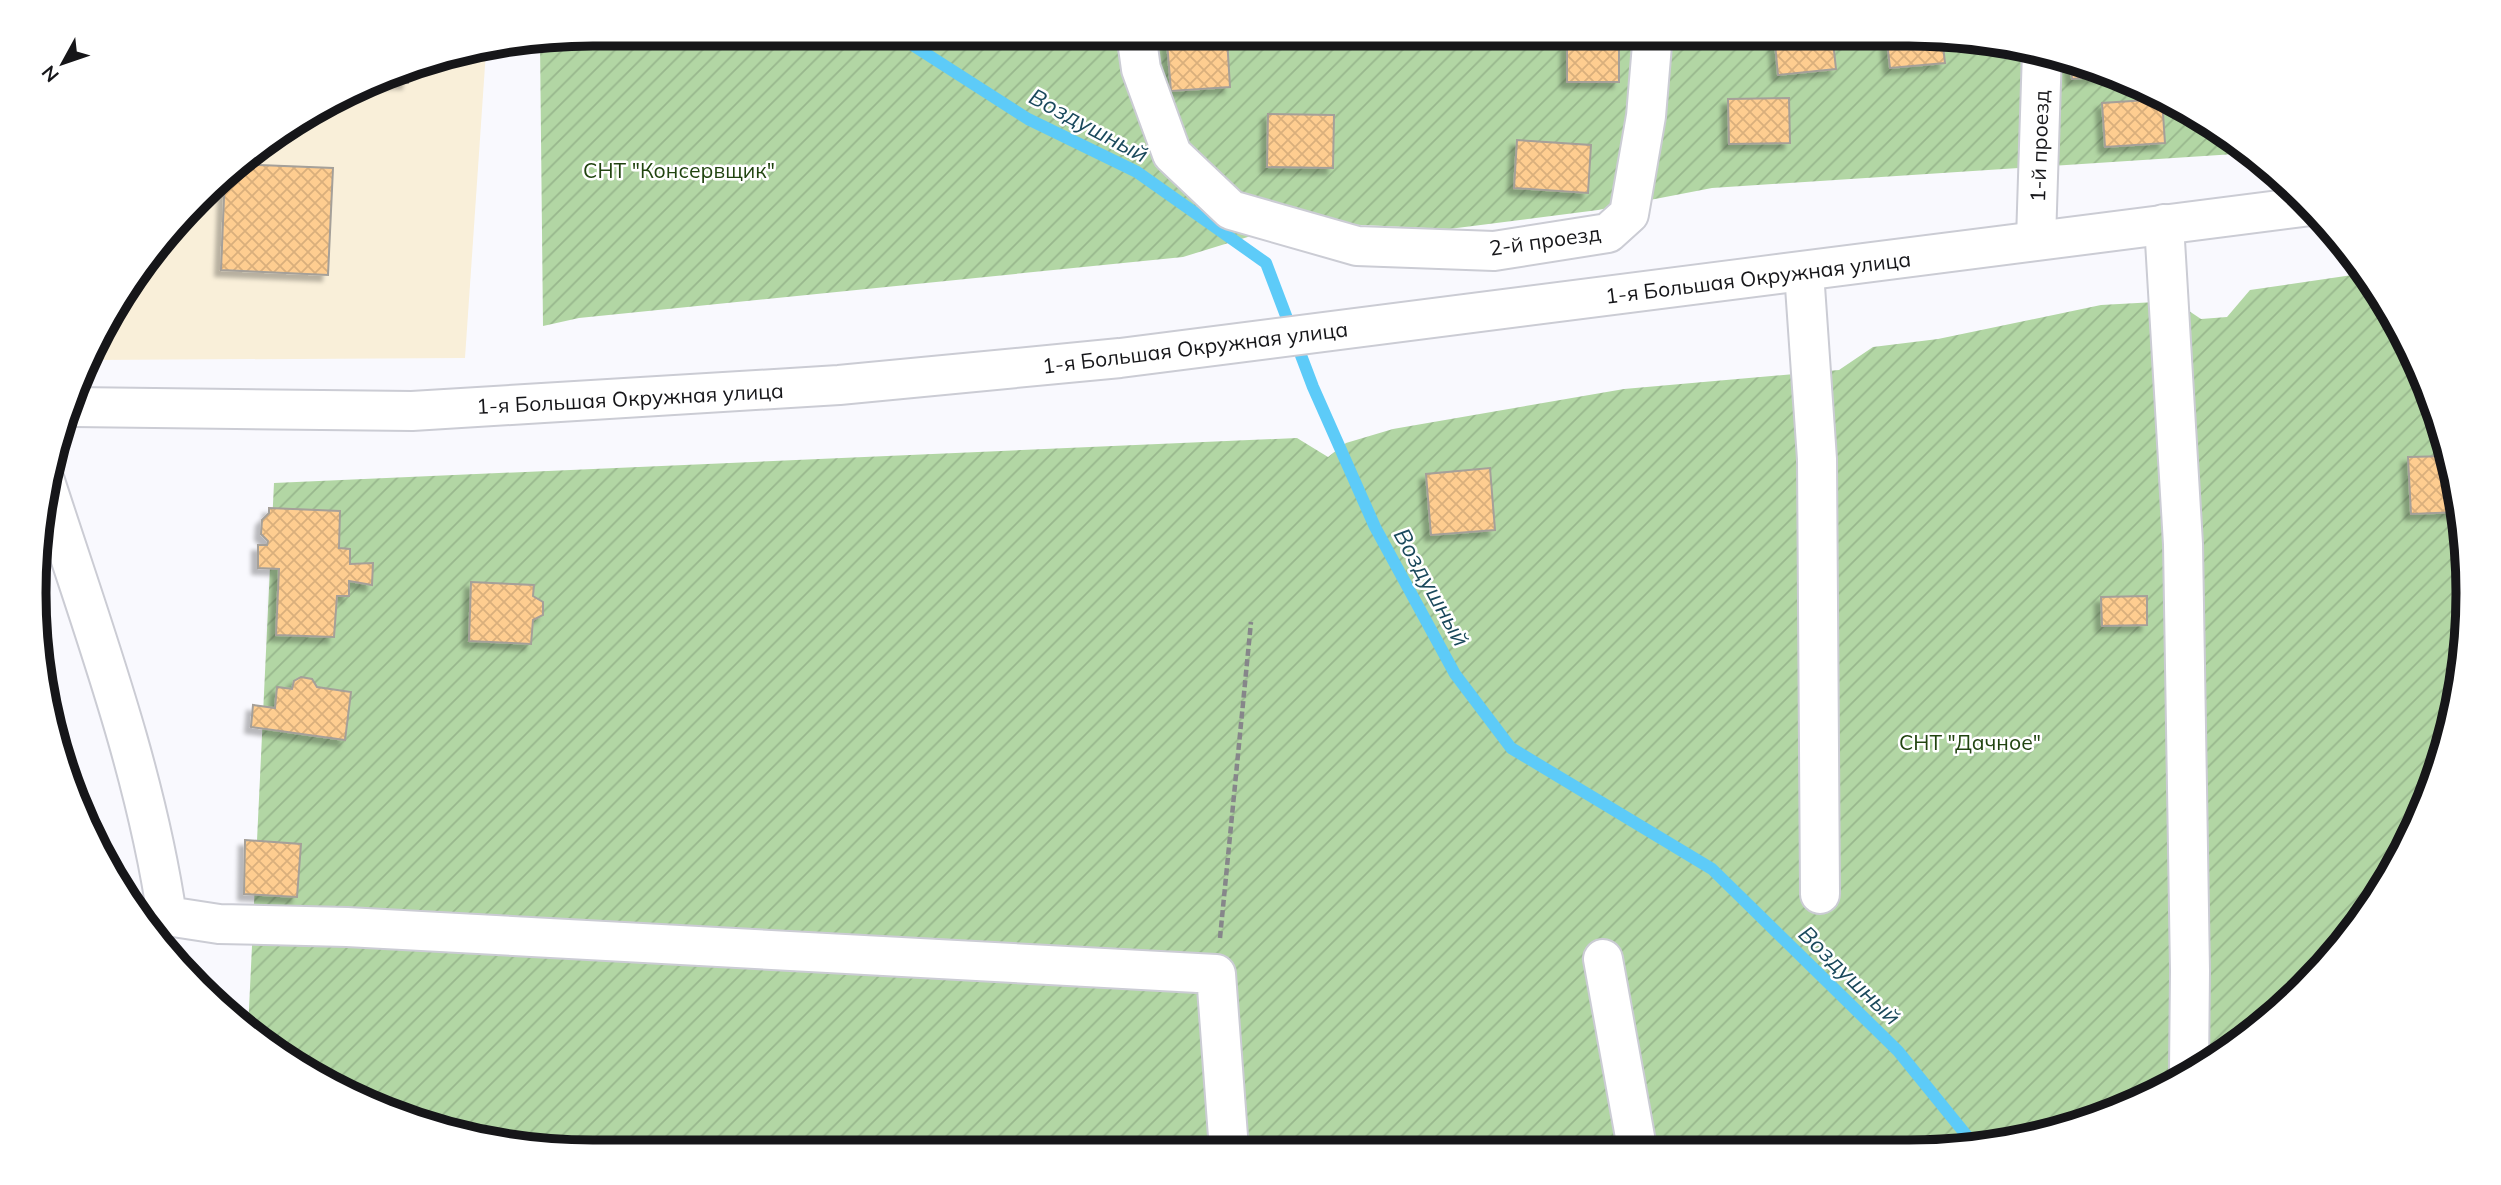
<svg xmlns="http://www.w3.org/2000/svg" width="2501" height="1185" font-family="Mulish,sans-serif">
<defs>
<pattern id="garden-furrows" width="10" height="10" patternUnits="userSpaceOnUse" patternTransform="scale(1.75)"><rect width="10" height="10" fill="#b2d6a4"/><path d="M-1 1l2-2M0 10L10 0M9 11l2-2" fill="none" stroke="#98b78d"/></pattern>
<pattern id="building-cross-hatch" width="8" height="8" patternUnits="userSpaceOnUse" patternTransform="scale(1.75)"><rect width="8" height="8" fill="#fecd90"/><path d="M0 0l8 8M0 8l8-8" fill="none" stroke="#d9af7c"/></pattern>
<filter id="shadow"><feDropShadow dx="-6" dy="6" stdDeviation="2" flood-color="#0004"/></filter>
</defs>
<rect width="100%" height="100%" fill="#f9f9fe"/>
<path fill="#f9efd9" d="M486,51L465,358L91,360L108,313L172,223L252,149L412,63Z"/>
<g fill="url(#garden-furrows)">
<path d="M593,33H1909L2018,44L2123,76L2220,128L2250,153L1712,188L1598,210L1449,229L1296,222L1183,257L579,318L543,326L540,42Z"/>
<path d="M2366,273L2374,282L2425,379L2457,484L2468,593L2457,702L2425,807L2352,933L2249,1036L2122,1109L1982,1147L592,1152L483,1141L378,1109L282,1058L248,1030L274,483L1297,438L1328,457L1346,443L1393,429L1624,389L1839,370L1873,347L1938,339L2101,305L2174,301L2201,319L2227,317L2250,290Z"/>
</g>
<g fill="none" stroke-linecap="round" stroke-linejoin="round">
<path stroke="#5dcbf8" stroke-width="12" d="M900,33L914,46L1028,119L1137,172L1266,263L1313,387L1375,527L1455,674L1511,748L1712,869L1898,1051L1976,1147"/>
</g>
<g fill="url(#building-cross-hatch)" stroke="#a5a099" stroke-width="2" filter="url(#shadow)">
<path d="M1774,33H1832L1836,69L1778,75Z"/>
<path d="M1886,33L1942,37L1945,63L1890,68Z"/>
<path d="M1227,38L1230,87L1171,91L1167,42Z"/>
<path d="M1567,43L1619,44V82H1567Z"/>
<path d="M2070,60L2102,70L2103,76L2072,79Z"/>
<path d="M409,65L408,83L378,82Z"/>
<path d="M1789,98L1790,143L1729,144L1728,99Z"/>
<path d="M2162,99L2165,143L2105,147L2102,103Z"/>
<path d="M1268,114L1334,115L1333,168L1267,167Z"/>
<path d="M1517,140L1591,145L1588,193L1514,188Z"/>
<path d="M236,164L333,168L328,275L221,270L225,174Z"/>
<path d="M2449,456L2457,484L2460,512L2411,514L2408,457Z"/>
<path d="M1490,468L1495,530L1431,535L1426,474Z"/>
<path d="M269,508L340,511L339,548L350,549V564L373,563L372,585L349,581V596H337L334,637L276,635L279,569L258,568V545H267L268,541L261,534L262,520L269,513Z"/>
<path d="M471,582L534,585L533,596L543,602V615L533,620L531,644L469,641Z"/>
<path d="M2147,596V625L2102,626L2101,597Z"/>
<path d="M301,677L312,679L317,687L351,692L345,740L251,727L253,705L275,708L277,687L292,689L294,681Z"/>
<path d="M245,840L301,844L297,897L244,894Z"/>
</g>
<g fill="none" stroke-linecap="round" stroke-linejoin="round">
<g stroke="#cbccd4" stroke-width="42">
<g id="minor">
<path d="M1136,33L1141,69L1172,154L1231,210L1357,246L1494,251L1608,233L1629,214L1646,116L1653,33"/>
<path d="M2164,224L2183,544L2190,971L2189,1071"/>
<path d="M2036,240L2042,51"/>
<path d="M1804,272L1817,459L1820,894"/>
<path d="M73,407L412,411L839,385L1120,358L2311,206"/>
<path d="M45,481C91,624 145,767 167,916L219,924L347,927L1216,974L1229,1150"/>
<path d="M1603,959L1637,1148"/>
</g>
</g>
<path stroke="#86868a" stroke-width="4.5" stroke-dasharray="7 3.5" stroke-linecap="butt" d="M1220,938L1251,622"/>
<use href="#minor" stroke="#fff" stroke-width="38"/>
</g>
<g text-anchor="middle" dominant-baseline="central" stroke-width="5" stroke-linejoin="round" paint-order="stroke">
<g font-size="21" fill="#161619" stroke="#fff">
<text transform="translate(2039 146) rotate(-88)">1-й проезд</text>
<text transform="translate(1545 240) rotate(-8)">2-й проезд</text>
<text transform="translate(1758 277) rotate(-7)">1-я Большая Окружная улица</text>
<text transform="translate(1195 347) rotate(-7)">1-я Большая Окружная улица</text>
<text transform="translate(630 398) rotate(-3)">1-я Большая Окружная улица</text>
</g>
<g font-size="21" fill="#214410" stroke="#fff">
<text x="679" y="170">СНТ "Консервщик"</text>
<text x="1970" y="742">СНТ "Дачное"</text>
</g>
<g font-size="23" font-style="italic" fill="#1a495c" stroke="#fff">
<text transform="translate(1089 125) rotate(28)">Воздушный</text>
<text transform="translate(1432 587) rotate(61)">Воздушный</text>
<text transform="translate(1850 975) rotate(44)">Воздушный</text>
</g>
</g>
<path d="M0 0H2501V1185H0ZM593 46H1909A547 547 0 0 1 2456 593V593A547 547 0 0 1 1909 1140H593A547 547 0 0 1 46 593V593A547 547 0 0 1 593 46Z" fill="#fff" fill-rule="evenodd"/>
<path fill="none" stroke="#161619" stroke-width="9" d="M593 46H1909A547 547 0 0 1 2456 593V593A547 547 0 0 1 1909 1140H593A547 547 0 0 1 46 593V593A547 547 0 0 1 593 46Z"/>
<g transform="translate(63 63) rotate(230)" stroke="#ffffff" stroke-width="5" paint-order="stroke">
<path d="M0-5L12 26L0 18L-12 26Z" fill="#161619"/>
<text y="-10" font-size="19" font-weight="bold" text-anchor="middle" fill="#161619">N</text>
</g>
</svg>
